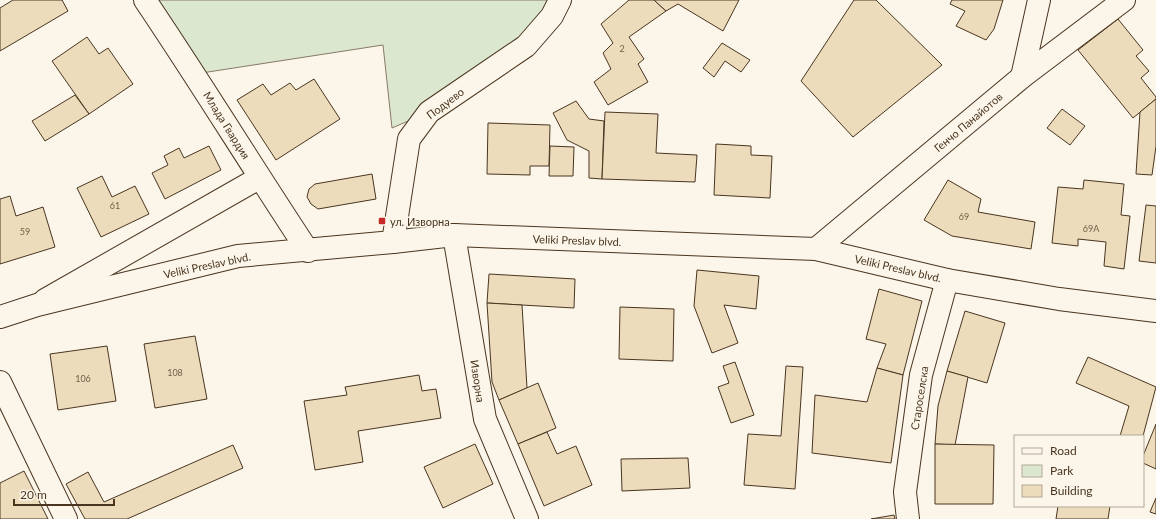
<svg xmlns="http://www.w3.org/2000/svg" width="1156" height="519" font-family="Lato,sans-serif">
<rect width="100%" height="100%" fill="#fbf6e9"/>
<path fill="#dce7d0" stroke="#887966" d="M145,0H561L552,16L429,112L392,128L383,45L195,74Z"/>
<g fill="#ecdcbc" stroke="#4a3520">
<path d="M13,0H62L68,11L0,51V8Z"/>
<path d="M629,0H654L666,11L629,37L644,59L638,64L648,82L608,105L594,82L611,69L603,53L613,43L601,24Z"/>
<path d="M654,0H739L723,31L678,4L666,11Z"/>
<path d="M854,0H876L942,65L853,137L801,81Z"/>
<path d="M952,0H1003L994,29L986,40L956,26L965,11L950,4Z"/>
<path d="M1118,19L1143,50L1136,56L1149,71L1141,78L1156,97V99L1133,118L1078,50Z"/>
<path d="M87,37L99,54L108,48L133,84L89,114L52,61Z"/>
<path d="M722,43L750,60L741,72L725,61L714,77L703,68Z"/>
<path d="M314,79L340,119L276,160L237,100L263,84L271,95L290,83L296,90Z"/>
<path d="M75,95L89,114L45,141L32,121Z"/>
<path d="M1156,99V146L1152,175L1136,174L1140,112Z"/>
<path d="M576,101L589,119L604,121L602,179L589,178V151L567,140L553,113Z"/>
<path d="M1062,109L1085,126L1070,145L1047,128Z"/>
<path d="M605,112L658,114L656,153L697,155L695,182L602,179Z"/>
<path d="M488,123L550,125L549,166H530V175L487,174Z"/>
<path d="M716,144L751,146V155L772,156L770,198L714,195Z"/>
<path d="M209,146L221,170L165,199L152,173L168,165L164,156L179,148L184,158Z"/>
<path d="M550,146L574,147L573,176H549Z"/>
<path d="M372,174L376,199L318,209L311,204L307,197L309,189L315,184Z"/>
<path d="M102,176L112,197L135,186L149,214L101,237L77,188Z"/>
<path d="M948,180L981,199L978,212L1035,222L1031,249L952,236L924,220Z"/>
<path d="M1084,180L1124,184L1121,215L1130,216L1124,269L1104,266L1106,242L1078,239V246L1052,243L1058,187L1083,189Z"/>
<path d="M10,196L16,216L43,207L55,247L0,264V199Z"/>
<path d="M1146,205L1156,206V263L1139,261Z"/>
<path d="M697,270L759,276L756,309L724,305L738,343L712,353L694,306Z"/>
<path d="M489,274L575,279L574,308L487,303Z"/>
<path d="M879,289L922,301L903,375L877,368L886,344L866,339Z"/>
<path d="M487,303L522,305L527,388L499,400L492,382Z"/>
<path d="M620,307L674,309L673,361L619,359Z"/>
<path d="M965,311L1005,323L987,383L947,371Z"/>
<path d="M195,336L207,399L155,408L144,344Z"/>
<path d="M107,346L116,401L58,410L50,354Z"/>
<path d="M1088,357L1156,387L1143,436H1120L1129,406L1076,383Z"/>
<path d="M735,362L754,415L731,423L718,387L729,383L723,366Z"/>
<path d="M786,366L803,367L795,489L744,485L748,434L781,436Z"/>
<path d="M877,368L903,375L891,463L812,453L815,395L867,402Z"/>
<path d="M947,371L968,377L955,445L935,444L938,406Z"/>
<path d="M419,375L422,391L436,389L441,418L358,431L363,462L315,470L304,401L347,395L345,387Z"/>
<path d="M538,383L556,428L518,444L499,400Z"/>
<path d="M1156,424V469L1143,463V456Z"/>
<path d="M547,432L557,454L576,446L592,485L544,506L518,444Z"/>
<path d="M475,444L493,484L443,508L424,467Z"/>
<path d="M935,444L994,445L993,504H935Z"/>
<path d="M233,445L243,468L127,519H85L66,484L88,472L104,502Z"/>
<path d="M688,458L690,488L622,491L621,459Z"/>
<path d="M24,471L48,519H0V483Z"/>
<path d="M1156,498V514L1150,512Z"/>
<path d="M1058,506H1110L1108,519H1056Z"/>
<path d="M894,515L895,519H871Z"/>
</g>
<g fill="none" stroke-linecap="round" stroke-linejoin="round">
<g stroke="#4a3520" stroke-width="24">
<g id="street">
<path d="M145,0C201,83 253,168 308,251"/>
<path d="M1022,77L1039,0"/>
<path d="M454,235L485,419L527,519"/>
<path d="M393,242L409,139L429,112L526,46L552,16L560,0"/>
<path d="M816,249L1022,77L1124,0"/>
<path d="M45,300L259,178"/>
<path d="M0,382L66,519"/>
<path d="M908,519L905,492L921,375L947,280"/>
</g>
</g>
<g stroke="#4a3520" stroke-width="24">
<path id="secondary" d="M0,317L37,305L238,256L393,242L454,235L816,249L947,280L1059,299L1156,311"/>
</g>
<use href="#street" stroke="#fbf6e9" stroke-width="22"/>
<use href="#secondary" stroke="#fbf6e9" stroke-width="22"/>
</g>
<rect fill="#c62828" stroke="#fbf6e9" stroke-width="1.5" x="378" y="217" width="8" height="8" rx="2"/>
<g text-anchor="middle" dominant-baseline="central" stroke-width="3" stroke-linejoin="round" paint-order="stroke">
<g font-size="9" fill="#725f47">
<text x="622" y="48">2</text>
<text x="115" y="205">61</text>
<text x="964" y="216">69</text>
<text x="1091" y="228">69A</text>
<text x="25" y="231">59</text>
<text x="175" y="372">108</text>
<text x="83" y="378">106</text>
</g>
<g font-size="11" fill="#4a3520" stroke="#fbf6e9">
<text transform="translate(445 103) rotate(-37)">Подуево</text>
<text transform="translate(968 122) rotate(-40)">Генчо Панайотов</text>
<text transform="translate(227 125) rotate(58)">Млада Гвардия</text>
<text transform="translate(577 240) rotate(2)">Veliki Preslav blvd.</text>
<text transform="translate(207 265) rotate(-12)">Veliki Preslav blvd.</text>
<text transform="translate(898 268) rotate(13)">Veliki Preslav blvd.</text>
<text transform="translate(478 381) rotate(81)">Изворна</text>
<text transform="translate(919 398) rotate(-81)">Староселска</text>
</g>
<g font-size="11" fill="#4a3520" stroke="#fbf6e9" text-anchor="start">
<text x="390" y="221">ул. Изворна</text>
</g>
</g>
<rect x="1014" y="435" width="130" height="72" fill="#fbf6e9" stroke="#b4a999"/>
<rect x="1022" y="448" width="20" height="6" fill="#fbf6e9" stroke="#b4a999"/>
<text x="1050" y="455" font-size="12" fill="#4a3520">Road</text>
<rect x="1022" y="465" width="20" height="12" fill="#dce7d0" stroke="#b4a999"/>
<text x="1050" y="475" font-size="12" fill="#4a3520">Park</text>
<rect x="1022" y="485" width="20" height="12" fill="#ecdcbc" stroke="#b4a999"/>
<text x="1050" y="495" font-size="12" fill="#4a3520">Building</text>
<path d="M14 499v6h100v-6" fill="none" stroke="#4a3520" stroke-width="2"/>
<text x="20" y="499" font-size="12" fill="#4a3520" stroke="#fbf6e9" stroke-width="3" paint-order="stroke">20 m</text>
</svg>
